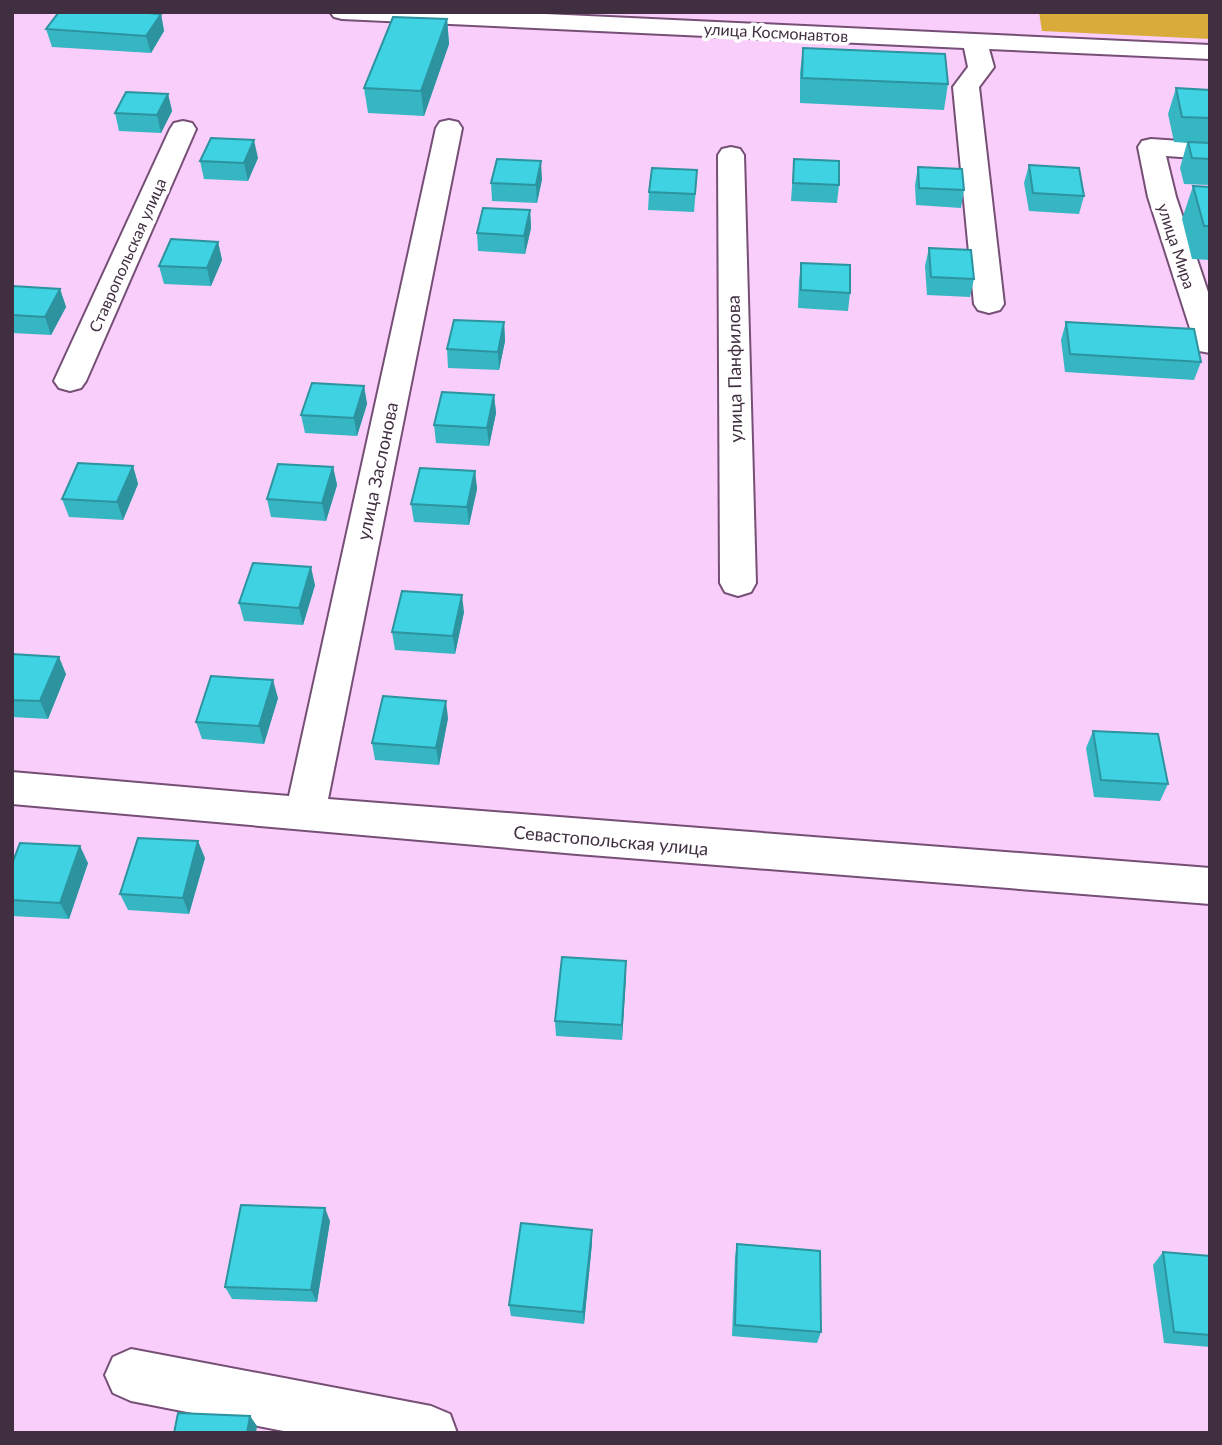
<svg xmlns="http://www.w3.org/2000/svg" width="1222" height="1445" font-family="Lato,sans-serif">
<rect width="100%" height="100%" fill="#facefa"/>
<path fill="#d8ab3a" d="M1039,12H1210V39L1042,31Z"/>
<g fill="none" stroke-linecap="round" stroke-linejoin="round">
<g stroke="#754f75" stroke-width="4">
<g id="minor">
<path d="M330,12H504L1210,45V59L989,49L994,67L979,87L1004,304L1000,310L989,313L978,310L974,304L953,87L968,67L964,48L342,19L334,17Z"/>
<path d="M449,120L458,122L462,128L328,799L1210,868V904L577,854L12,804V772L289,796L436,128L440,122Z"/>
<path d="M183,121L192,123L196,129L86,381L81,388L70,391L59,388L54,381L170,129L174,123Z"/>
<path d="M1151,139L1210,143V159L1166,156L1176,197L1210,298V353L1199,351L1195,344L1148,197L1138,147L1142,141Z"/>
<path d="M731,147L740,149L744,155L756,583L751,592L738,596L725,592L720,583L718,155L722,149Z"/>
<path d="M131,1349L431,1406L450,1414L457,1433H294L131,1401L113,1393L105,1375L113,1357Z"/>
</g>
</g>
<use href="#minor" fill="#fff" fill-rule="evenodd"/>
</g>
<g fill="#36b5c3">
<path d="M161,14L164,31L151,53L52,47L46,29Z"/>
<path d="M447,19L449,44L424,116L368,113L364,88Z"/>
<path d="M803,48L948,84L944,110L800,103V73Z"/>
<path d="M1176,88L1210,90V185L1184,184L1180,168L1187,143L1174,142L1168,114Z"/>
<path d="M168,94L172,111L161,133L119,131L115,113Z"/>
<path d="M258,158L248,181L204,179L200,161Z"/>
<path d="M794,159L839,185L837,203L791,201Z"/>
<path d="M1029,165L1084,196L1079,214L1029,211L1024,183Z"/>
<path d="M918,167L964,190L961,208L916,205L915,185Z"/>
<path d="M542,179L537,203L492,201L491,183Z"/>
<path d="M1193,186L1210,187V260L1192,259L1182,219Z"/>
<path d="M696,188L694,212L648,210L649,192Z"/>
<path d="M530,210L531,228L525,254L478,251L477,233Z"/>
<path d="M218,242L222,260L211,286L164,284L159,266Z"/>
<path d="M929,248L974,279L970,297L927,295L925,266Z"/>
<path d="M801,263L850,293L848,311L798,308L799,281Z"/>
<path d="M12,286L60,289L66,307L51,335L12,333Z"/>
<path d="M504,322L505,341L499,370L448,368L447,349Z"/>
<path d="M1066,322L1201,362L1194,380L1065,372L1061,340Z"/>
<path d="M364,386L367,404L357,436L305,433L301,415Z"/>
<path d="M494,395L496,413L489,446L436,443L434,425Z"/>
<path d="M133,466L138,484L123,520L69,517L62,499Z"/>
<path d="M333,467L337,485L326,521L271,517L267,499Z"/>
<path d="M475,471L477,489L469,525L414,522L411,504Z"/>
<path d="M315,585L303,625L244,621L239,603Z"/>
<path d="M464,612L455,654L395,650L392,632Z"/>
<path d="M12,654L66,674L48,719L12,717Z"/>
<path d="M278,698L264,744L202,739L196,722Z"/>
<path d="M448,718L439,765L375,760L372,743Z"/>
<path d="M1093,731L1168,784L1160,801L1094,797L1086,748Z"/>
<path d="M205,858L189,914L128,910L120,894Z"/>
<path d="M88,863L69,919L12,916V864Z"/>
<path d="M626,961L622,1040L556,1036L555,1021Z"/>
<path d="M330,1221L317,1302L232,1299L225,1287Z"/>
<path d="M592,1230V1243L584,1324L511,1316L509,1305Z"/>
<path d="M737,1244L821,1332L817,1343L732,1336L735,1257Z"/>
<path d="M1163,1252L1210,1256V1347L1164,1343L1153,1265Z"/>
</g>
<g fill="#2c939f">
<path d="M161,14L164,31L151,53L146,36Z"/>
<path d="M447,19L449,44L424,116L421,91Z"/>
<path d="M168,94L172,111L161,133L157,115Z"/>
<path d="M254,140L258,158L248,181L244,163Z"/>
<path d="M541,161L542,179L537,203L536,185Z"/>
<path d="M530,210L531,228L525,254L524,236Z"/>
<path d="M218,242L222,260L211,286L207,268Z"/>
<path d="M60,289L66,307L51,335L45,317Z"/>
<path d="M504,322L505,341L499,370L498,352Z"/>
<path d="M364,386L367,404L357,436L354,418Z"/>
<path d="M494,395L496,413L489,446L487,428Z"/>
<path d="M133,466L138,484L123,520L117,502Z"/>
<path d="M333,467L337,485L326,521L322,503Z"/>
<path d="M475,471L477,489L469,525L467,507Z"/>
<path d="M311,567L315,585L303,625L299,608Z"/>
<path d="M462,595L464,612L455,654L453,636Z"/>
<path d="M59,657L66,674L48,719L40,701Z"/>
<path d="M273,680L278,698L264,744L259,726Z"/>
<path d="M446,701L448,718L439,765L436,748Z"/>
<path d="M198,841L205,858L189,914L183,898Z"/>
<path d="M80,846L88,863L69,919L60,903Z"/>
<path d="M626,961V977L622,1040V1025Z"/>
<path d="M325,1208L330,1221L317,1302L311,1290Z"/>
<path d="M592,1230V1243L584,1324L583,1312Z"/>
<path d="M250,1416L257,1426L256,1433H247Z"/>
</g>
<g fill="#3fd2e3" stroke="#2c939f" stroke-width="2">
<path d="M59,12H135L161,14L146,36L46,29Z"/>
<path d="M393,17L447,19L421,91L364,88Z"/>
<path d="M803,48L945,54L948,84L802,78Z"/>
<path d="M1176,88L1210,90V118L1182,117Z"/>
<path d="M126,92L168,94L157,115L115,113Z"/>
<path d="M211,138L254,140L244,163L200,161Z"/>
<path d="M1188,142L1210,143V159L1192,158Z"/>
<path d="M497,159L541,161L536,185L491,183Z"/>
<path d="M794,159L839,161V185L793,183Z"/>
<path d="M1029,165L1079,168L1084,196L1033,193Z"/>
<path d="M918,167L962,169L964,190L919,188Z"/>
<path d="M652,168L697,170L695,194L649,192Z"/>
<path d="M1193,186L1210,187V226H1204Z"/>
<path d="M483,208L530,210L524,236L477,233Z"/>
<path d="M171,239L218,242L207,268L159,266Z"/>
<path d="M929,248L971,250L974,279L931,277Z"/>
<path d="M801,263L850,265V293L801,290Z"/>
<path d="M12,286L60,289L45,317L12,315Z"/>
<path d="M454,320L504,322L498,352L447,349Z"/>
<path d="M1066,322L1194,329L1201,362L1070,354Z"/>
<path d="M312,383L364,386L354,418L301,415Z"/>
<path d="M442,392L494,395L487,428L434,425Z"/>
<path d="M78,463L133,466L117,502L62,499Z"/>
<path d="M278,464L333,467L322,503L267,499Z"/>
<path d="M420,468L475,471L467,507L411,504Z"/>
<path d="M253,563L311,567L299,608L239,603Z"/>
<path d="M402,591L462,595L453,636L392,632Z"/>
<path d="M12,654L59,657L40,701L12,700Z"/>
<path d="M211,676L273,680L259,726L196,722Z"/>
<path d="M383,696L446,701L436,748L372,743Z"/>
<path d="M1093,731L1158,734L1168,784L1101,780Z"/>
<path d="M138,838L198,841L183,898L120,894Z"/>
<path d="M20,843L80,846L60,903L12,900V864Z"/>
<path d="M562,957L626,961L622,1025L555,1021Z"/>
<path d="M241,1205L325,1208L311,1290L225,1287Z"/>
<path d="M521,1223L592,1230L583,1312L509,1305Z"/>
<path d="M737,1244L820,1251L821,1332L735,1325Z"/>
<path d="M1163,1252L1210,1256V1335L1174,1332Z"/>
<path d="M178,1413L250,1416L247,1433H174Z"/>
</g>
<g text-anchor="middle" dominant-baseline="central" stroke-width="7" stroke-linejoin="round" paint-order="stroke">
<g font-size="16" fill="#402f40" stroke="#fff">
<text transform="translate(776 32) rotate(3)">улица Космонавтов</text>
<text transform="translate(1177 246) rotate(72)">улица Мира</text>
<text transform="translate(127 255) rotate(-66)">Ставропольская улица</text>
</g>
<g font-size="18" fill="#402f40" stroke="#fff">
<text transform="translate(734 369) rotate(-91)">улица Панфилова</text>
<text transform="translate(377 471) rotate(-78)">улица Заслонова</text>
<text transform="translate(611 840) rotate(5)">Севастопольская улица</text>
</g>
</g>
<rect width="1222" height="1445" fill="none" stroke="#402f40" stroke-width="28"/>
</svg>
